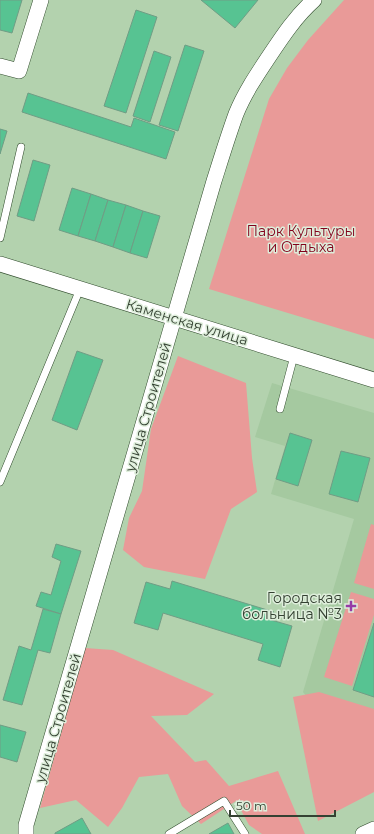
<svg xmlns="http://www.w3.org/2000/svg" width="374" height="834" font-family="Montserrat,sans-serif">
<rect width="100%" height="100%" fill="#b3d2ae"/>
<path fill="#a5c9a0" d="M272,383L374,413V777L303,692L354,519L271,494L285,446L255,437Z"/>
<g fill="#e99a98">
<path d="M344,0H374V339L209,289L269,99L287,68L308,40Z"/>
<path d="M178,356L246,383L252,458L257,492L231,509L205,579L144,567L123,550L129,518L142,491L151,429Z"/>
<path d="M371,524L374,525V589L354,583Z"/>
<path d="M351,592L374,599V615L352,686L324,677Z"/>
<path d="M85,648L113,650L214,694L187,715L151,716L195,762L206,760L229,786L278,771L305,834H262L249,825L236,801L201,824L182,806L168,774L139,777L122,808L108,827L76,800L40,808Z"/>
<path d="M319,692L374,709V792L318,821L293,697Z"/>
</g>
<g fill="#57c392" stroke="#709d85">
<path d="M0,0H22L12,33L0,30Z"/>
<path d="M201,0H258L235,28Z"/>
<path d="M136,10L157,17L126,113L104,106Z"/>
<path d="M185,45L204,51L178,131L159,125Z"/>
<path d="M154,51L171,57L150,122L133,116Z"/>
<path d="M28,93L131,127L134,118L175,132L166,159L22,112Z"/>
<path d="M0,129L7,131L0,154Z"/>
<path d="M33,160L50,165L34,221L17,216Z"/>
<path d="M72,188L91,194L78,236L59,230Z"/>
<path d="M91,194L108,200L95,241L78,236Z"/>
<path d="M108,200L126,205L113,247L95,241Z"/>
<path d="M126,205L143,211L130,253L113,247Z"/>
<path d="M143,211L160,216L147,258L130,253Z"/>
<path d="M77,351L103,360L77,430L52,420Z"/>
<path d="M290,433L312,440L298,486L276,479Z"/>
<path d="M341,451L370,458L358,502L329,494Z"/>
<path d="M56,544L81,551L61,614L36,606L41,592L51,595L61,561L52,557Z"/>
<path d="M172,581L274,612L271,620L292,626L280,667L258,660L263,644L163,613L158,630L134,623L146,582L170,589Z"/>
<path d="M43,609L61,614L50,653L38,650L22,705L3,700L19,646L31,650Z"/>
<path d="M374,623V697L353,690Z"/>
<path d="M0,725L26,732L17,762L0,757Z"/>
<path d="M82,818L91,834H55V833Z"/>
<path d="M228,823L234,834H209Z"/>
</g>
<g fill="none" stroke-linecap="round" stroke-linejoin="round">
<g stroke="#314c2d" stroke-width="8">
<g id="service">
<path d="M0,238L21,147"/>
<path d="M280,409L294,356"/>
<path d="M0,482L80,289"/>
<path d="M169,834L224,801L245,834"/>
</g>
</g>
<g stroke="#314c2d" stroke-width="16">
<g id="minor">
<path d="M0,66L19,71L41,0"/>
<path d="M0,264L374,380"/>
<path d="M26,834V825L214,181C221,159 228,136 236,114C244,94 256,76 268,58C282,37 295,17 314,0"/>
<path d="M363,834L374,829"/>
</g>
</g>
<use href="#service" stroke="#fff" stroke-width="7"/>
<use href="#minor" stroke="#fff" stroke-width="15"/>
</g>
<path fill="#963ba6" stroke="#deeedb" stroke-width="1.5" d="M349 600h4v4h4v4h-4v4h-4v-4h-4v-4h4z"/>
<g text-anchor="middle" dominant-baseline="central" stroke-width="3" stroke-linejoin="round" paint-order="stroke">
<g font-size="14" fill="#82011b" stroke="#deeedb">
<text x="301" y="231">Парк Культуры<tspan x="301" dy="16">и Отдыха</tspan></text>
</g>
<g font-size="14" fill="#344132" stroke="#deeedb">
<text transform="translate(187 322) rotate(17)">Каменская улица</text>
<text transform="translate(148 407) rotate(-74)">улица Строителей</text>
<text transform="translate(58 718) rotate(-74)">улица Строителей</text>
</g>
<g font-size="14" fill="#344132" stroke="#deeedb" text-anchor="end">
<text x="342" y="598">Городская<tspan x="342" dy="16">больница №3</tspan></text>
</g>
</g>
<path d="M230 810v6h105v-6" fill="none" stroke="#344132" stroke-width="2"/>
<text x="236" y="810" font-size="12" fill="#344132" stroke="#deeedb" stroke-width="3" paint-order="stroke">50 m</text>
</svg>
